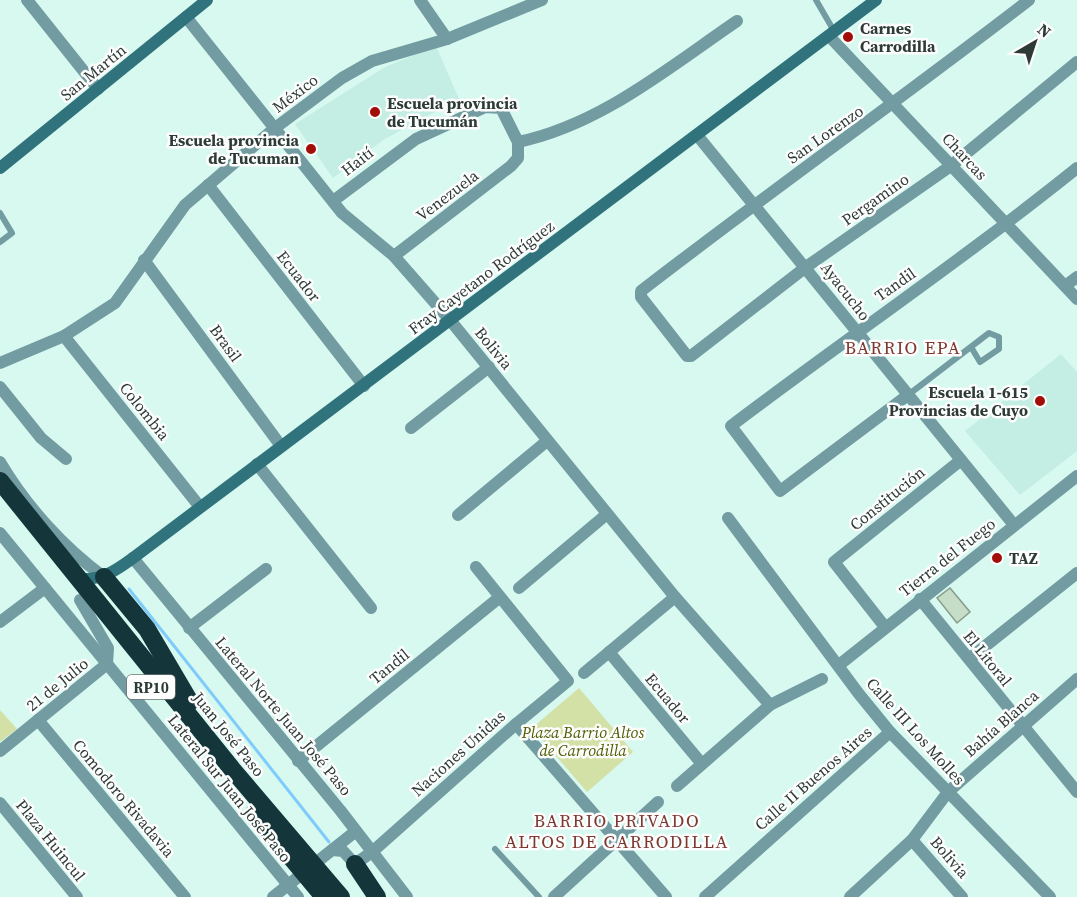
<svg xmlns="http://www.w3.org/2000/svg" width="1077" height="897" font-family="'Source Serif 4',serif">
<rect width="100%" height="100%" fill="#d7f9f0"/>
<g fill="#c4eee3">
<path d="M436,46L459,99L383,140L333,178L295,124L385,67Z"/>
<path d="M1061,354L1077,372V451L1020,495L965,431Z"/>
</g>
<g fill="#d3e0a6">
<path d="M579,688L633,752L587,792L532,728Z"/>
<path d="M0,710L17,729L0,742Z"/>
</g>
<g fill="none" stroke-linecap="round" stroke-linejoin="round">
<path stroke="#7fcbfa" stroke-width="3" d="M129,589L329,842"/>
</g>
<path fill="#c6ddc8" stroke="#879c89" stroke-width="1.5" d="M950,588L970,612L957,623L937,598Z"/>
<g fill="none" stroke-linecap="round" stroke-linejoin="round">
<g stroke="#739ca2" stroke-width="6">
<path d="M816,0L834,31"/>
<path d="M0,213L12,233L0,242"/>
<path d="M908,395L989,333L999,337V349L980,362L971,347"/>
<path d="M495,849L539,897"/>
</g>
<g stroke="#739ca2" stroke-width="12">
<path d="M27,0L98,89"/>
<path d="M420,0L447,39"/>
<path d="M1029,0C901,99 769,192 641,291V297L687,356H691L806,267L952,165L1077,62"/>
<path d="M186,17L342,213L394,256L450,320L675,597L770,705"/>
<path d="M829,36L1077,299"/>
<path d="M697,135L1014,525"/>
<path d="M518,142C600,125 668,68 737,21"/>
<path d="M208,185L364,386"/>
<path d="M333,201L416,139L485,107L501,108L518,142V158L511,166L394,256"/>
<path d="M144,260L281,446"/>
<path d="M1065,286L1077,277"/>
<path d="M64,336L200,507"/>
<path d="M0,363L64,336L115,303L185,205L275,128L342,78L372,61L447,39L542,0"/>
<path d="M0,387L41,438L66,459"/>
<path d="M908,395L780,491L731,426C846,339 965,258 1077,168"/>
<path d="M411,428L489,367"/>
<path d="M0,462C26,506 63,547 104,577"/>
<path d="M257,464L371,608"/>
<path d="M458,515L547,441"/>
<path d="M728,518L859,694L890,732L1050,897"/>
<path d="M0,533L298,897"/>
<path d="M133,558L340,810L407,897"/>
<path d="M519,588L607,514"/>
<path d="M920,599L1077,792"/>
<path d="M80,600L108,648L107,664"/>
<path d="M0,622L45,588"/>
<path d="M885,627L834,562L961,460"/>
<path d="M189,628L266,569"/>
<path d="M609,652L702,764"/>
<path d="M969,659L1077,573"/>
<path d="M839,665L1077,476"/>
<path d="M584,673L675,597"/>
<path d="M38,720L185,897"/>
<path d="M516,724L666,897"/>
<path d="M0,751L107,664"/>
<path d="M298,761L500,597"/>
<path d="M677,786L770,705L822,679"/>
<path d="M0,803L77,897"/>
<path d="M912,840L962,897"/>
<path d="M332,850L356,831"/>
<path d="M273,897L332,850L343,851L355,864L372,852L516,724L568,681L476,567"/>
<path d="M554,897L658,802"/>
<path d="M705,897L890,732"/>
<path d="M850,897L912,840L948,792L1077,679"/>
</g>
<g stroke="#30737c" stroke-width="12">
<path d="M0,168L207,0"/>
<path d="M79,579C102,580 114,572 133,558L876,0"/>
</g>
<g stroke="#14363b" stroke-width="18">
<path d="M0,481L232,769L341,897"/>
<path d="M104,577L147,629L190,702"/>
<path d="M254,813L324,897"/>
<path d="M355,864L377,897"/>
</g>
</g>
<g fill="#a30d07" stroke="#fdfdfd" stroke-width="2">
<circle cx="848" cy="37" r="6"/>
<circle cx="375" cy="112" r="6"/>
<circle cx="311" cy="149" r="6"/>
<circle cx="1040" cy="401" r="6"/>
<circle cx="997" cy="558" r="6"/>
</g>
<g text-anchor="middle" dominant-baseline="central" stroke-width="5" stroke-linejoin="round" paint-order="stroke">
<rect fill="#fdfdfd" stroke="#6b7572" stroke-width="1.5" x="127" y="675" width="48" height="24" rx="4.5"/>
<g font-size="15" font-weight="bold" fill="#2d3b37">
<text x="151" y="687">RP10</text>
</g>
<g font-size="16" font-weight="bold" fill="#2d3b37" stroke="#fdfdfd" text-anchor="start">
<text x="860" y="28">Carnes<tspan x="860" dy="18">Carrodilla</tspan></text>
<text x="387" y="103">Escuela provincia<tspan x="387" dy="18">de Tucumán</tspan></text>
<text x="299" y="140" text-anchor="end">Escuela provincia<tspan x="299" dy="18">de Tucuman</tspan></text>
<text x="1028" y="392" text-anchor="end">Escuela 1-615<tspan x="1028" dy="18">Provincias de Cuyo</tspan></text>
<text x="1009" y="558">TAZ</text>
</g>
<g font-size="16" fill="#2d3b37" stroke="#fdfdfd">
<text transform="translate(93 72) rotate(-39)">San Martín</text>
<text transform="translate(295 93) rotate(-37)">México</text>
<text transform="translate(825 134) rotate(-35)">San Lorenzo</text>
<text transform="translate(965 156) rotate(47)">Charcas</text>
<text transform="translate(357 161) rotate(-38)">Haití</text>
<text transform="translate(447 195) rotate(-37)">Venezuela</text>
<text transform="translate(875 199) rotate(-35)">Pergamino</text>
<text transform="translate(299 276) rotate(52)">Ecuador</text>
<text transform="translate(481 277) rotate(-37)">Fray Cayetano Rodríguez</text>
<text transform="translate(895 284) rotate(-35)">Tandil</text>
<text transform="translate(846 291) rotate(52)">Ayacucho</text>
<text transform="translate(226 343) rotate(54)">Brasil</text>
<text transform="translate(494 348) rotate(51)">Bolivia</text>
<text transform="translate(145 411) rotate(51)">Colombia</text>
<text transform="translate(887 498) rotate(-39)">Constitución</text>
<text transform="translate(947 557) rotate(-38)">Tierra del Fuego</text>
<text transform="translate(988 658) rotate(51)">El Litoral</text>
<text transform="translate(389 666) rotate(-39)">Tandil</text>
<text transform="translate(57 684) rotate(-39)">21 de Julio</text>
<text transform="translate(668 698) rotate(50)">Ecuador</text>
<text transform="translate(284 716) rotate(50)">Lateral Norte Juan José Paso</text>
<text transform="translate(1001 723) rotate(-41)">Bahía Blanca</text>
<text transform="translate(916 731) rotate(48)">Calle III Los Molles</text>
<text transform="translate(229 734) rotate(51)">Juan José Paso</text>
<text transform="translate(458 753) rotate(-42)">Naciones Unidas</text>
<text transform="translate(813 778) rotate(-41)">Calle II Buenos Aires</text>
<text transform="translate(230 788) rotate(51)">Lateral Sur Juan José Paso</text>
<text transform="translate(124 798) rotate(50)">Comodoro Rivadavia</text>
<text transform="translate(51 840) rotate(51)">Plaza Huincul</text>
<text transform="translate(950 857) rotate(49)">Bolivia</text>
</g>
<g font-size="16" font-style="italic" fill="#525e04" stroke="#fdfdfd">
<text x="583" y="732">Plaza Barrio Altos<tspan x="583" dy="18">de Carrodilla</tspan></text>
</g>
<g font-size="18" letter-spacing="1.5" fill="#7e382f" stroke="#fdfdfd">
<text x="903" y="347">BARRIO EPA</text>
<text x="617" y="820">BARRIO PRIVADO<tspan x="617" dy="21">ALTOS DE CARRODILLA</tspan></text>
</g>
</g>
<g transform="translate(1035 42) rotate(39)" stroke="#fdfdfd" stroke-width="4.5" paint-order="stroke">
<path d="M0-4.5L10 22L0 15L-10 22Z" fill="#2d3b37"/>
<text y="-9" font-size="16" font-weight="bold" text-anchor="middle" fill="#2d3b37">N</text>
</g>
</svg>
